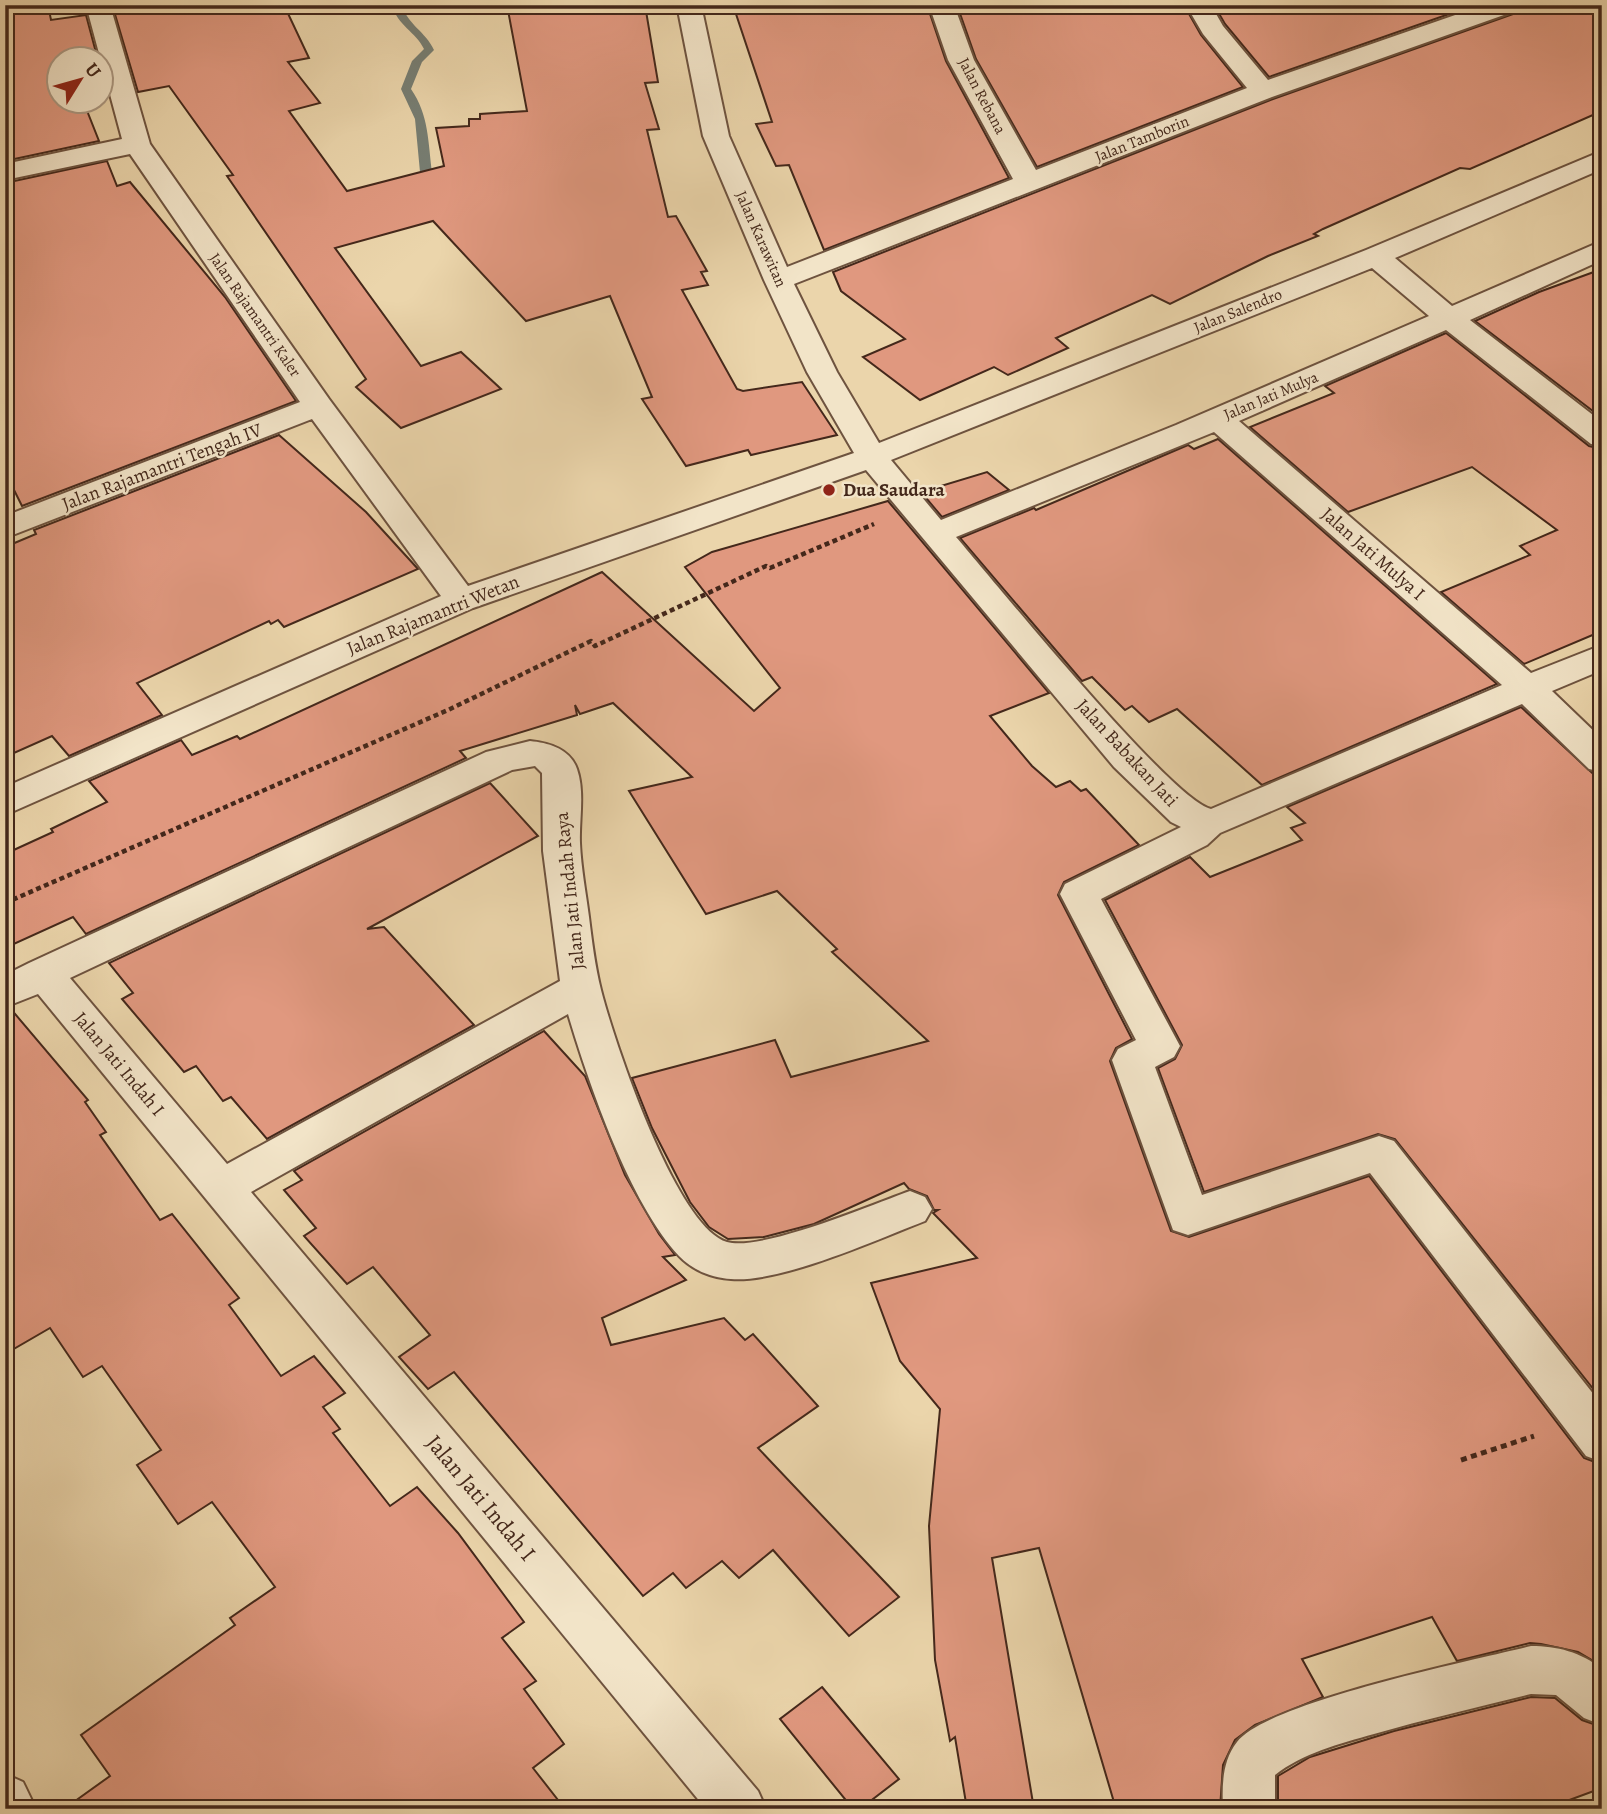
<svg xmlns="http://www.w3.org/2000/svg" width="1607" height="1814" font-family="Alegreya,serif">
<rect width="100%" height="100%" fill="#ebd5ab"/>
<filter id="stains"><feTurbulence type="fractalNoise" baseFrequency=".00286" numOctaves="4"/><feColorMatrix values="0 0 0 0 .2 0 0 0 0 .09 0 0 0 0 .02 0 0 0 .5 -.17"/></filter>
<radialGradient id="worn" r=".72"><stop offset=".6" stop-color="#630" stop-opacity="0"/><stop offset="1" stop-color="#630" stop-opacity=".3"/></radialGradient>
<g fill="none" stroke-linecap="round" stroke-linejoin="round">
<path fill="#777e73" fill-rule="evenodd" d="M392,5H402C407,24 426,32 434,50L422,62L411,89C429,115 428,142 432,172L426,175L420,172L415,119L401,89L412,61L424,49C416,32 397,25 392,5Z"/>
</g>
<g fill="#e0987f" stroke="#44281b" stroke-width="2">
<path d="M5,5H48L51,20L86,15L98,60H60V102H91L84,103L99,141L5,161Z"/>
<path d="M153,5H284L309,58L288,62L320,103L289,111L347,191L444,166L436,128L469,126V119H480V114L527,111L507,5H645L658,82L645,83L659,129L647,130L668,217L676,216L707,271L701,272L708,285L682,290L737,389L743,391L802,382L837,435L751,455L748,450L686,466L642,399L652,397L610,296L526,321L433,221L335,248L421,366L461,352L501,389L401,428L356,387L366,379L227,176L233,175L169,86L138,92L114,11Z"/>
<path d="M733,5H927L946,61L1009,178L824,250L789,165L776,166L756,124L772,122Z"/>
<path d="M957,5H1184L1201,35L1243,87L1037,167L976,59Z"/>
<path d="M1214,5H1475L1269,77L1225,24Z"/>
<path d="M1523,5H1602V111L1470,169L1460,168L1323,229L1314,234L1318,236L1268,256L1170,304L1152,295L1056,338L1068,348L1008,375L994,367L920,400L863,357L905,339L841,291L833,272L1273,99L1519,12Z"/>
<path d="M107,161L117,186L130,182L225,297L296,401L22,506L5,472V183Z"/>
<path d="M1602,269V418L1475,321L1539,292Z"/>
<path d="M1446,333L1589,446L1602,449V631L1524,664L1441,592L1530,555L1520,546L1557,530L1472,467L1348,512L1250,427L1334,393L1325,386Z"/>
<path d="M279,435L366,512L418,569L284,627L278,620L271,624L269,621L137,683L162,715L69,756L52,736L5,757V547L36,534L34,530Z"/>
<path d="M1218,439L1497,684L1262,785L1177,709L1149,722L1132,706L1125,710L1092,677L1082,681L960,538L1034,508L1036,510L1188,445L1194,449Z"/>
<path d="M987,472L1009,490L942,517L921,492Z"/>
<path d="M888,501L1049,693L990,716L1032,766L1056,787L1070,781L1081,791L1086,789L1139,845L1064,882L1058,895L1132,1039L1116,1048L1110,1061L1171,1231L1189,1237L1369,1176L1584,1458L1595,1462L1602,1473V1666L1578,1652L1541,1644L1530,1643L1457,1661L1432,1617L1302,1659L1323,1697L1255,1725L1235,1740L1223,1765L1220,1809H1116L1039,1548L992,1558L1034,1809H967L955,1737L950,1741L935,1660L929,1526L940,1409L900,1361L871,1283L977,1258L933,1213L938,1210H934L927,1196L909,1189L904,1183L814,1224L764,1237L728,1239L709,1227L690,1202L652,1128L632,1078L775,1040L791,1077L928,1041L832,952L837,949L777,891L706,914L629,791L692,777L613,703L580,714L575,705L577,715L460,751L466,758L86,934L73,917L5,948V854L53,832L51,829L107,802L89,781L181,740L192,755L237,736L240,739L602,572L754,711L780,688L685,567L712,552Z"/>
<path d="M1521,707L1602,782V1400L1395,1139L1378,1134L1204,1192L1158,1068L1175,1059L1182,1045L1105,900L1190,857L1210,877L1302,840L1291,828L1305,823L1287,807Z"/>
<path d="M490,783L538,836L367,929L384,927L474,1025L267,1139L231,1097L223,1101L196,1066L184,1072L122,999L133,993L109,963Z"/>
<path d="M10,1008L88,1100L85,1102L106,1132L100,1135L160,1220L172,1214L239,1298L229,1305L281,1376L314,1356L345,1393L323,1407L340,1429L333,1433L390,1506L417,1487L458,1533L524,1622L502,1638L536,1681L524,1689L564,1744L533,1768L565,1809H64L110,1776L81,1735L235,1625L230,1618L275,1587L212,1502L178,1524L137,1465L161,1450L102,1366L83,1377L50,1328L5,1354V1009Z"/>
<path d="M544,1031L585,1076L625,1175L659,1234L675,1255L663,1257L686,1280L602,1318L611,1345L724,1318L745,1340L753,1334L818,1406L758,1448L899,1597L849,1636L773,1550L739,1578L722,1561L686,1588L673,1573L643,1596L454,1372L428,1389L399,1357L430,1335L373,1267L347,1284L304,1236L316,1228L284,1190L302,1180L294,1171Z"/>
<path d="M822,1687L899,1779L860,1809H853L780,1719Z"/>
<path d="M1531,1697L1555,1698L1582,1720L1602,1727V1788L1545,1809H1278V1776L1310,1757L1394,1731Z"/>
</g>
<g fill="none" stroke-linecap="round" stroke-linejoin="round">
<g stroke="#6e533f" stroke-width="4">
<g id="minor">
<path d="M86,5H110L150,144L329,399L468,586L854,453L807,372L764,280L703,136L677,5H701L729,136L787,267L1013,179L948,60L929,5H954L974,60L1036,170L1247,88L1203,34L1186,5H1211L1223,26L1268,80L1484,5H1521L1518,10L1272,97L794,284L837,372L879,443L1366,250L1602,151V169L1395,258L1452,306L1602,241V260L1470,320L1602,422V446L1591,444L1446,330L1239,421L1531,673L1602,645V670L1552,691L1602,739V772L1589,769L1522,704L1220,833L1207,845L1101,899L1180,1046L1174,1057L1155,1067L1202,1195L1379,1136L1394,1141L1602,1405V1462L1586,1456L1370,1173L1188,1235L1173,1230L1112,1060L1118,1049L1136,1040L1060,894L1065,884L1181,827L1171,822L1114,767L866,470L473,608L5,815V787L441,596L312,419L5,538V516L300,402L130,154L5,180V164L122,139ZM1372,268L1429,316L1176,425L941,520L891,460ZM1214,432L1502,685L1211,809C1171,800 995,582 956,537Z"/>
<path d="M530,741C550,743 570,749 577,769C585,792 579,820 580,843C581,868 586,893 589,917C592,942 595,966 601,990C614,1041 676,1227 727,1242C760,1252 874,1204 910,1191L925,1197L932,1209L925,1221C876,1240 781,1283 731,1279C712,1278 692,1270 679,1256C629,1202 589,1084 568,1014L251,1192L758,1791L766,1809H706L38,994L5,1007V975L29,963L486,752ZM535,766L542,773L543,851L560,981L227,1164L70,978L512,770Z"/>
<path d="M1531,1646C1557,1646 1581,1652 1602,1669V1725L1584,1718L1556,1695L1531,1694C1479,1707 1426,1719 1374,1734C1339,1744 1303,1753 1275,1775V1809H1223C1222,1786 1222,1761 1237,1742C1267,1702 1475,1660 1531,1646Z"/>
<path d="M5,1774L23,1782L36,1809H5Z"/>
</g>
</g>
<path stroke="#44281b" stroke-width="4.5" stroke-dasharray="5 3.5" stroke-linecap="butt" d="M5,903L448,710L591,641L595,646L766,566L770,568L874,524"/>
<path stroke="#44281b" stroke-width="5" stroke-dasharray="6 4.5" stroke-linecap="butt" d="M1461,1460L1534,1436"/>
<use href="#minor" fill="#f2e4c8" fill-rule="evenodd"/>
</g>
<circle fill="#8f2418" stroke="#f2e4c8" stroke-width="2.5" cx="829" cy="490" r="7"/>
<g text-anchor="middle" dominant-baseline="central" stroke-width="5" stroke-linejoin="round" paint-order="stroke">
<g font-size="16" fill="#44281b" stroke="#f2e4c8">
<text transform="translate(982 96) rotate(62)">Jalan Rebana</text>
<text transform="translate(1142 139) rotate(-22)">Jalan Tamborin</text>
<text transform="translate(761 239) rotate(66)">Jalan Karawitan</text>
<text transform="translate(1238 311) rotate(-22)">Jalan Salendro</text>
<text transform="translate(255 315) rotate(55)">Jalan Rajamantri Kaler</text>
<text transform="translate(1271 396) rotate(-23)">Jalan Jati Mulya</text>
</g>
<g font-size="19" fill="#44281b" stroke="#f2e4c8">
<text transform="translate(162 467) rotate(-21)">Jalan Rajamantri Tengah IV</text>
<text transform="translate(1373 554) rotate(41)">Jalan Jati Mulya I</text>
<text transform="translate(433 615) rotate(-22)">Jalan Rajamantri Wetan</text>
<text transform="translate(1127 753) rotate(47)">Jalan Babakan Jati</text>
<text transform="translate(570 891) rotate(-96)">Jalan Jati Indah Raya</text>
<text transform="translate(119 1064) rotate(50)">Jalan Jati Indah I</text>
</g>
<g font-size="19" font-weight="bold" fill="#44281b" stroke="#f2e4c8" text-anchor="start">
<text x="843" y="490">Dua Saudara</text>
</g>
<g font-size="23" fill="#44281b" stroke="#f2e4c8">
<text transform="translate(481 1498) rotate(50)">Jalan Jati Indah I</text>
</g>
</g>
<rect width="1607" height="1814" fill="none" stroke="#ebd5ab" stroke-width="28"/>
<rect x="7" y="7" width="1593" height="1800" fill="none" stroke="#44281b" stroke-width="3.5"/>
<rect x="14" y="14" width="1579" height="1786" fill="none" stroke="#44281b" stroke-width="2"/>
<g transform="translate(80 80) rotate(53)"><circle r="33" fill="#f2e4c8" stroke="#ac9983" stroke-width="2"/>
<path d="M0-5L12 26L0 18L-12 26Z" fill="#8f2418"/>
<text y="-10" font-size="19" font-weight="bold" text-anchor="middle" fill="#44281b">U</text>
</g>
<rect width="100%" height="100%" filter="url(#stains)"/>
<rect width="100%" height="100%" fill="url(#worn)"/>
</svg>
